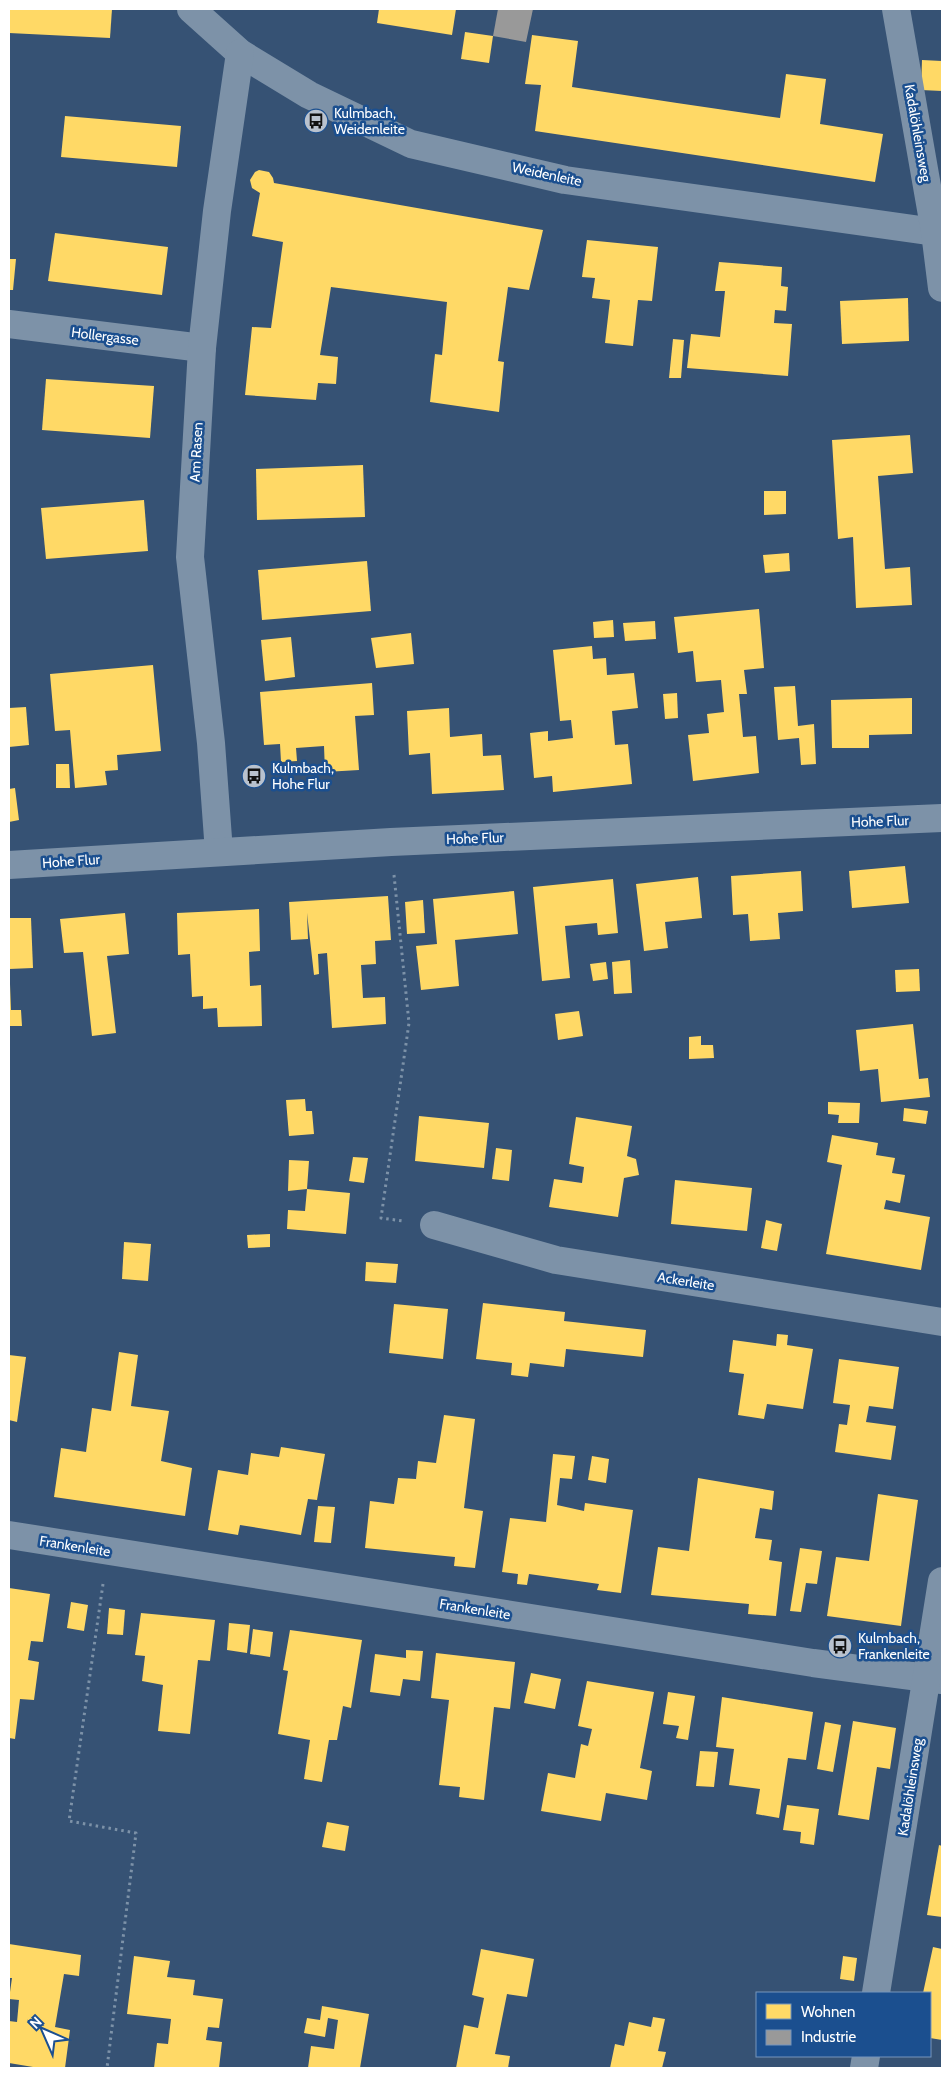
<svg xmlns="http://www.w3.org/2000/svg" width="951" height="2077" font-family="Cabin,sans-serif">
<rect width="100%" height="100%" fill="#365274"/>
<g fill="#ffd966">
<path d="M9,9H112L110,38L9,33Z"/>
<path d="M379,9H456L452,35L377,23Z"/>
<path d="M465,32L493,36L489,63L461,59Z"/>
<path d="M532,35L578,41L572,87L677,103L780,118L786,74L826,79L820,124L883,134L875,182L535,131L541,85L525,84Z"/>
<path d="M922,60L942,61V91L921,90Z"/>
<path d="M65,116L181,126L177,167L61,157Z"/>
<path d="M259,170L269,172L273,178L274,183L543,230L529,290L508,287L498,361L504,362L499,412L430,402L435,354L442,355L447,302L331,287L320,355L338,357L336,384L318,383L316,400L245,395L252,327L271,328L283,242L252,236L260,193L252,188L250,180L255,172Z"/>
<path d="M55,233L168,247L162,295L48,281Z"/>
<path d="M587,240L658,247L652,301L638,300L633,346L605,343L610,300L592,298L595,278L582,277Z"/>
<path d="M9,259H16L13,290H9Z"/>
<path d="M719,262L782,267L781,286L788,287L786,311L775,310L774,323L792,324L788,376L687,368L691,334L720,337L725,291H715Z"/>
<path d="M908,298L909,341L842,344L840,301Z"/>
<path d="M673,339L684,340L681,378H669Z"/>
<path d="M46,379L154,386L150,438L42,430Z"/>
<path d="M910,435L913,473L878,476L885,569L910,567L912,605L856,608L853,537L838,539L832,440Z"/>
<path d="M363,465L365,517L257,520L256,469Z"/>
<path d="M764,491H786V514L764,515Z"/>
<path d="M144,500L148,551L46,559L41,508Z"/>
<path d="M789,553L790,571L765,573L763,555Z"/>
<path d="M367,561L371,611L262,620L258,570Z"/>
<path d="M759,609L764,668L744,670L747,694H739L743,737L756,736L759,773L693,781L688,735L709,733L707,714L724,712L721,680L696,682L693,651L678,653L674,617Z"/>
<path d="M613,620L614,637L594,638L593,622Z"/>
<path d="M655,621L656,639L625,641L623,623Z"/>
<path d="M411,633L414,664L376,668L371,638Z"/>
<path d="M291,637L295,677L265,681L261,640Z"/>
<path d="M592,646L593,659L606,658L607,675L634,673L638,708L612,711L615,745L628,744L632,784L553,792L552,776L534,778L530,733L548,731V741L573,738L571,720L560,721L553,650Z"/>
<path d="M153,665L161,751L117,755L118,770L105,771L107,785L75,788L70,730L55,731L50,674Z"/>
<path d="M372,683L374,715L355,716L359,770L325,772L324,746L296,748L297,761L281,762L280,744L264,745L260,692Z"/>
<path d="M795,686L798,726L814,724L816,764L801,765L799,738L778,740L774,687Z"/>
<path d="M677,693L678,718L665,719L663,694Z"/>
<path d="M912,698V734L869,735V748H832L831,700Z"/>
<path d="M26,707L29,745L9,747V708Z"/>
<path d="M449,708L450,737L482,734L483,756L501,755L504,790L432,794L430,753L409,755L407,711Z"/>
<path d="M56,764H69L70,788H56Z"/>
<path d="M15,788L19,820L9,822V789Z"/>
<path d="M905,866L909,903L852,908L849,871Z"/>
<path d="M801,871L803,911L778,913L780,939L750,941L748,914L733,915L731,876Z"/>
<path d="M698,877L702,918L665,922L668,948L644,951L636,884Z"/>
<path d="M613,879L618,933L598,935L597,923L565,926L570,978L542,981L533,887Z"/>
<path d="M514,891L518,934L455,940L459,986L421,990L416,946L437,944L433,899Z"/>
<path d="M388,896L391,940L375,941L376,964L361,965L363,998L385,997L386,1024L332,1028L327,953L318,954L319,974L314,975L307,913L308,939L291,940L289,902Z"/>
<path d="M423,900L425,933L407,934L405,902Z"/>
<path d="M259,909L260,951L249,952L250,986L261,985L262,1026L218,1027L217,1008L203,1009V996L192,997L190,954L178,955L177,913Z"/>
<path d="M125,913L129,954L107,956L116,1033L92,1036L83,952L64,953L60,919Z"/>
<path d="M9,918H31L33,968L9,969Z"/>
<path d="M630,960L632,993L614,994L612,962Z"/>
<path d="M606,962L608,979L593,981L590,964Z"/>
<path d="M919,969L920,991L896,992L895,970Z"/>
<path d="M10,984L11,1010H21L22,1026H9V985Z"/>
<path d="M579,1011L583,1036L558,1040L555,1014Z"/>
<path d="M913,1024L919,1079L928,1078L930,1097L881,1102L878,1069L860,1071L856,1030Z"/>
<path d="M701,1036V1045H713L714,1058L689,1059V1037Z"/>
<path d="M305,1099L306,1111H312L314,1134L289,1136L286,1100Z"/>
<path d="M828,1102L860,1103L859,1123H838L839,1115L828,1114Z"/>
<path d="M904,1108L928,1111L926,1124L903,1121Z"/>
<path d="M419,1116L489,1123L484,1168L415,1161Z"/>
<path d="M576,1117L632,1126L627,1156L636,1159L639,1175L624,1178L618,1217L549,1207L554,1179L582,1183L584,1167L569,1164Z"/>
<path d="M832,1135L878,1143L876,1155L895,1158L892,1173L905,1175L900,1203L886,1200L884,1209L930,1217L921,1270L826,1254L842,1165L827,1162Z"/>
<path d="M496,1148L512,1150L509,1181L492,1179Z"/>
<path d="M353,1157L368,1158L364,1183L349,1181Z"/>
<path d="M289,1160L309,1161L307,1189L350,1193L346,1234L287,1229L288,1210L305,1211L307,1189L288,1191Z"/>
<path d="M675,1180L752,1188L747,1231L671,1224Z"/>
<path d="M766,1220L782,1224L777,1251L761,1248Z"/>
<path d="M270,1234V1247L248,1248L247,1235Z"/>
<path d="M124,1242L151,1244L148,1281L122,1279Z"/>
<path d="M366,1262L398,1264L396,1283L365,1281Z"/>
<path d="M483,1303L565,1312L564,1321L646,1330L643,1357L566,1349L564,1367L530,1363L528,1377L511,1375L512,1363L476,1359Z"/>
<path d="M394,1304L448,1309L443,1359L389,1353Z"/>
<path d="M777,1334L788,1335L787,1345L813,1349L803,1409L767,1404L764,1419L738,1415L744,1374L729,1372L733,1340L776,1346Z"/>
<path d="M119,1352L138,1355L131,1406L169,1411L161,1461L192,1468L185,1516L54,1497L61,1448L86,1452L92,1408L111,1411Z"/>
<path d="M9,1355L26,1357L17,1422L9,1420Z"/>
<path d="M839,1359L899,1367L893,1409L869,1406L866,1422L896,1426L891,1460L835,1452L839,1424L847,1425L850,1405L833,1403Z"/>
<path d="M444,1415L475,1419L464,1508L483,1511L475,1568L454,1566L455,1557L365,1548L370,1501L394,1504L398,1478L416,1479L418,1461L436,1463Z"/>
<path d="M281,1447L325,1454L317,1500L308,1499L301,1535L240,1525L238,1535L208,1530L218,1470L248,1475L251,1453L279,1457Z"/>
<path d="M553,1454L575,1456L572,1479L560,1478L557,1505L584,1511L585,1503L633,1510L621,1593L597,1590L599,1584L529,1574L527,1585L517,1584L518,1574L502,1572L510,1518L546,1522Z"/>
<path d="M592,1456L609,1459L606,1483L588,1480Z"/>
<path d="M698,1478L774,1491L772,1510L760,1508L755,1538L772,1540L769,1560L782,1562L776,1616L748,1614L749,1604L651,1595L658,1547L689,1551Z"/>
<path d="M878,1494L918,1500L901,1626L827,1616L836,1557L869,1561Z"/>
<path d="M318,1506L335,1507L331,1543L314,1542Z"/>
<path d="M800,1548L822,1551L817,1584L806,1583L801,1612L790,1611Z"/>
<path d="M9,1588L50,1594L43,1642L31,1641L28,1660L39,1662L34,1700L20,1699L15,1739L9,1738Z"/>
<path d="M71,1602L88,1605L84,1631L67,1628Z"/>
<path d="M109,1608L125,1610L123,1635L107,1634Z"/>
<path d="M141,1613L215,1620L210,1661L198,1660L190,1734L158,1731L163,1685L142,1681L145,1656L135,1655Z"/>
<path d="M229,1623L250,1625L247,1653L227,1650Z"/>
<path d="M253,1629L273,1632L270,1657L250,1654Z"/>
<path d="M290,1630L362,1640L351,1708L343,1706L337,1740H329L322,1782L304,1779L310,1740L278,1734L288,1671L283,1670Z"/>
<path d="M406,1650L423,1651L420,1681L403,1679L400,1696L370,1692L375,1654L406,1658Z"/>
<path d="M436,1653L515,1662L510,1709L494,1707L484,1800L459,1797L460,1787L439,1785L449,1700L431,1698Z"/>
<path d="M531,1673L561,1679L555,1709L524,1703Z"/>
<path d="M587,1681L654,1692L640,1768L652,1771L647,1800L606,1793L601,1821L541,1811L548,1773L575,1778L581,1744L588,1746L592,1729L578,1726Z"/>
<path d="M668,1692L695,1696L688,1740L676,1738L679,1726L663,1724Z"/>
<path d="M722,1697L813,1712L806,1760L788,1758L779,1818L756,1814L760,1789L729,1785L734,1749L716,1747Z"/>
<path d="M853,1721L896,1728L890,1769L877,1767L869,1820L838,1815Z"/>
<path d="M825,1722L841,1725L833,1772L817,1769Z"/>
<path d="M700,1751L718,1752L714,1787L696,1786Z"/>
<path d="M787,1805L819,1809L814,1845L800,1843L801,1832L783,1830Z"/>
<path d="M327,1822L349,1826L345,1851L322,1847Z"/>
<path d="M939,1845L942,1846V1917L927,1915Z"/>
<path d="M9,1944L81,1955L79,1976L64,1974L55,2027L70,2030L65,2068H39L9,2063V2021L17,2022L19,2000L9,1999L12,1978H9Z"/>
<path d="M933,1947L942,1949V2040L930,2038V1993H923Z"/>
<path d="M481,1949L534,1959L527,1997L507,1994L495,2054L510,2056L508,2068H456L464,2025L478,2028L484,1998L472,1995Z"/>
<path d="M134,1956L170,1961L167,1977L195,1980L193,1995L223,1999L219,2028L208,2027L206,2040L222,2042L219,2068H154L157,2043L168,2044L171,2019L127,2014Z"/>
<path d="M843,1956L857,1958L854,1981L840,1979Z"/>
<path d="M322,2006L369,2014L360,2068H308L311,2046L334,2049L338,2020L328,2018L325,2037L304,2033L307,2018L320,2020Z"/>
<path d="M653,2017L665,2019L658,2051L666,2052L662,2068H610L615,2044L624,2046L629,2022L651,2027Z"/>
</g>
<path fill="#999" d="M498,9H533L526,42L493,36Z"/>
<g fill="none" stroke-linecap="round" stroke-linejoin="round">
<g stroke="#7d92a8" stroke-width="3" stroke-dasharray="2.5 4" stroke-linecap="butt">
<path d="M394,875L409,1023L381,1218L403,1221"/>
<path d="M103,1584L69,1821L136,1833L107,2068"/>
</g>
<g stroke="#7d92a8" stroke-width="28">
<path d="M191,9L240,53L309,95L411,144L565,180L942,233"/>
<path d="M896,9L935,232L942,288"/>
<path d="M9,324L202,348"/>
<path d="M219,852L211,743L190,557L202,348L217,211L240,53"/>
<path d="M9,865L391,842L942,818"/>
<path d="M434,1225L556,1260L942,1322"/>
<path d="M9,1535L813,1663L942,1680"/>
<path d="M876,1993L942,1581"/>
<path d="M864,2068L866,2056"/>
</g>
</g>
<defs>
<g id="bus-disc" transform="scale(1.25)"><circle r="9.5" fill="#b9c2ce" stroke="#1b4f8f"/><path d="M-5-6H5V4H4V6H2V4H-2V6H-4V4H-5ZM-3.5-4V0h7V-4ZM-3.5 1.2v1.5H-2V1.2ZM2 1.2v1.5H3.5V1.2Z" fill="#111"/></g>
</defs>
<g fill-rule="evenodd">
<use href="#bus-disc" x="316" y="121"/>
<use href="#bus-disc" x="254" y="776"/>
<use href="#bus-disc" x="840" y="1646"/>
</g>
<g text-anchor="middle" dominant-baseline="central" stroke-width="5" stroke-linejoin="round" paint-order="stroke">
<g font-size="14" fill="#fff" stroke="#1b4f8f" text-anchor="start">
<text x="334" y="113">Kulmbach,<tspan x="334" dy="16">Weidenleite</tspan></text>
<text x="272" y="768">Kulmbach,<tspan x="272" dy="16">Hohe Flur</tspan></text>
<text x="858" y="1638">Kulmbach,<tspan x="858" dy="16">Frankenleite</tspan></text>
</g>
<g font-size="14" fill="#fff" stroke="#1b4f8f">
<text transform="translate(918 133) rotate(80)">Kadalöhleinsweg</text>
<text transform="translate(547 174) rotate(12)">Weidenleite</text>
<text transform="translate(105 336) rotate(7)">Hollergasse</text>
<text transform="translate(196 452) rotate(-87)">Am Rasen</text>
<text transform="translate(880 821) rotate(-2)">Hohe Flur</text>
<text transform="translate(475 838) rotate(-2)">Hohe Flur</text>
<text transform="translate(71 861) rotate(-4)">Hohe Flur</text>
<text transform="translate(686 1281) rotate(9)">Ackerleite</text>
<text transform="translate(75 1546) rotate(9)">Frankenleite</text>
<text transform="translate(475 1609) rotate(9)">Frankenleite</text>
<text transform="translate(910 1787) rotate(-81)">Kadalöhleinsweg</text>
</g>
</g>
<rect width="951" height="2077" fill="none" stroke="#ffffff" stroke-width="20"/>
<rect x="756" y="1992" width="175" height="65" fill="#1b4f8f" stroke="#7695bc"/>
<rect x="766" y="2004" width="25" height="15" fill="#ffd966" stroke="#7695bc"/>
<text x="801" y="2017" font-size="15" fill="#ffffff">Wohnen</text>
<rect x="766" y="2030" width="25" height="15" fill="#999999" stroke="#7695bc"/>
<text x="801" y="2042" font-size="15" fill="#ffffff">Industrie</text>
<g transform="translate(45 2032) rotate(315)" stroke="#1b4f8f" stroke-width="4" paint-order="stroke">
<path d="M0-4L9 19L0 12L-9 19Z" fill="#ffffff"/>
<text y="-8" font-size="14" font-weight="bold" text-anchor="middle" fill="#ffffff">N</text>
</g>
</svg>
